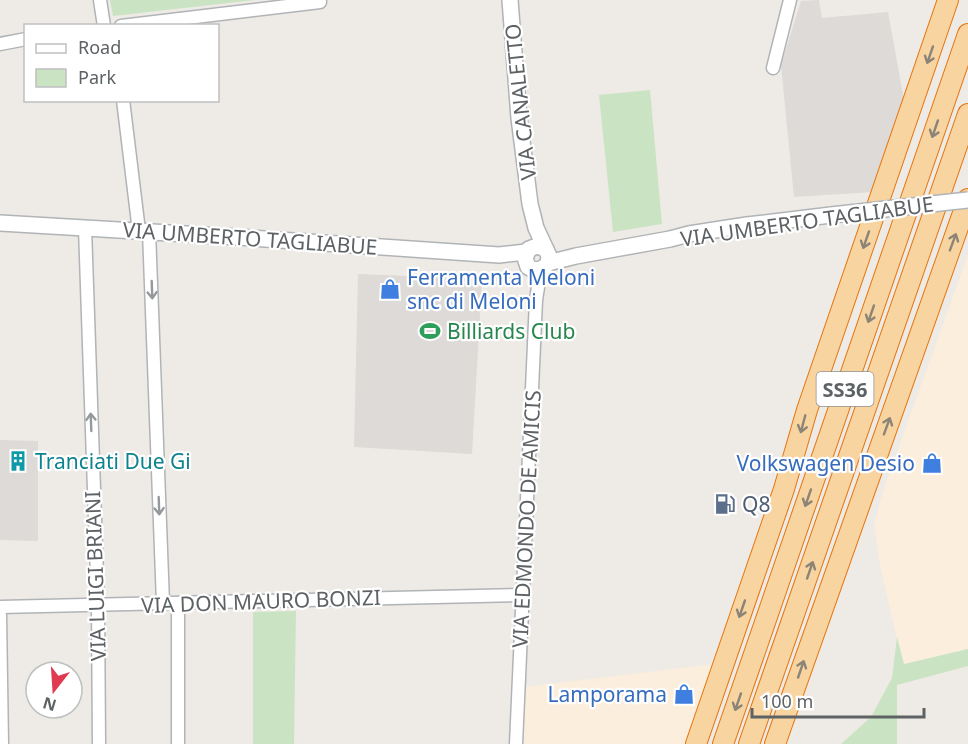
<svg xmlns="http://www.w3.org/2000/svg" width="968" height="744" font-family="'Noto Sans',sans-serif">
<rect width="100%" height="100%" fill="#eeeae5"/>
<g fill="#fceedd">
<path d="M968,255V649L903,665L881,570L874,526L883,491Z"/>
<path d="M715,664L689,744H524V687Z"/>
</g>
<g fill="#dddad7">
<path d="M819,0L822,18L888,12L904,100L872,192L794,197L781,65L801,1Z"/>
<path d="M358,274L482,279L472,454L354,447Z"/>
<path d="M0,440L38,441V541L0,540Z"/>
</g>
<g fill="#cae4c3">
<path d="M110,0H255L113,16Z"/>
<path d="M650,90L662,224L613,232L599,95Z"/>
<path d="M296,611L294,744H253V612Z"/>
<path d="M897,637L904,664L968,649V666L897,685V744H841L871,717L892,678Z"/>
</g>
<g fill="none" stroke-linecap="round" stroke-linejoin="round">
<g stroke="#b0b4b7" stroke-width="15">
<g id="minor">
<path d="M100,0L104,26"/>
<path d="M121,26L320,2"/>
<path d="M0,44L26,39"/>
<path d="M773,68L790,0"/>
<path d="M123,100L139,231"/>
<path d="M85,228L98,606L99,744"/>
<path d="M149,231L163,603"/>
<path d="M178,603V744"/>
<path d="M0,607L522,595"/>
<path d="M0,615L2,744"/>
<path d="M516,744L536,300L539,281L546,267"/>
</g>
</g>
<g stroke="#b0b4b7" stroke-width="18">
<g id="tertiary">
<path d="M510,0L519,118L530,204L536,228L549,256L548,263C543,270 536,272 528,267L525,258L529,249L537,246L546,249"/>
<path d="M0,223L237,237L499,255L526,252"/>
<path d="M548,263L576,256L670,239L689,234L747,225L831,215"/>
</g>
</g>
<g stroke="#e6750e" stroke-width="22">
<g id="trunk">
<path d="M696,744L784,489L807,410L948,0"/>
<path d="M723,744L968,34"/>
<path d="M749,744L968,114"/>
<path d="M775,744L968,199"/>
</g>
</g>
<use href="#minor" stroke="#fff" stroke-width="12"/>
<use href="#tertiary" stroke="#fff" stroke-width="15"/>
<use href="#trunk" stroke="#f8d4a1" stroke-width="20"/>
<g stroke="#b0b4b7" stroke-width="18" stroke-linecap="butt">
<path id="tertiary-bridge" d="M831,215L968,200"/>
</g>
<use href="#tertiary-bridge" stroke="#fff" stroke-width="15"/>
</g>
<defs><path id="oneway-shaft" d="M-6 0H5M1.5-3L5.5 0L1.5 3" fill="none" stroke-width="1.6" stroke-linecap="round" stroke-linejoin="round" transform="scale(1.5)"/></defs>
<g stroke="#8c8477">
<use href="#oneway-shaft" transform="translate(930 55) rotate(109)"/>
<use href="#oneway-shaft" transform="translate(935 129) rotate(109)"/>
<use href="#oneway-shaft" transform="translate(866 240) rotate(109)"/>
<use href="#oneway-shaft" transform="translate(953 242) rotate(-70)"/>
<use href="#oneway-shaft" transform="translate(871 314) rotate(109)"/>
<use href="#oneway-shaft" transform="translate(803 424) rotate(105)"/>
<use href="#oneway-shaft" transform="translate(887 426) rotate(-70)"/>
<use href="#oneway-shaft" transform="translate(808 498) rotate(109)"/>
<use href="#oneway-shaft" transform="translate(810 570) rotate(-71)"/>
<use href="#oneway-shaft" transform="translate(742 609) rotate(109)"/>
<use href="#oneway-shaft" transform="translate(801 669) rotate(-71)"/>
<use href="#oneway-shaft" transform="translate(738 702) rotate(109)"/>
</g>
<g stroke="#96999b">
<use href="#oneway-shaft" transform="translate(152 290) rotate(88)"/>
<use href="#oneway-shaft" transform="translate(91 422) rotate(-92)"/>
<use href="#oneway-shaft" transform="translate(159 506) rotate(88)"/>
</g>
<defs>
<g id="shop-bare" transform="scale(1.62)"><path d="M-5-2.5h2.3a2.7 3.5 0 0 1 5.4 0H5L5.5 6h-11ZM-1.5-2.5h3a1.5 2.3 0 0 0-3 0Z" fill="#3f7fe0" stroke="#fff" stroke-width="2.5" paint-order="stroke"/></g>
<g id="stadium-bare" transform="scale(1.62)"><path d="M0-5a6.5 5 0 1 0 0 10a6.5 5 0 1 0 0-10ZM-3.5-1.8h7v3.6h-7Z" fill="#2e9e5b" stroke="#fff" stroke-width="2.5" paint-order="stroke"/></g>
<g id="building-bare" transform="scale(1.62)"><path d="M-4-6H4V6H1V3H-1V6H-4ZM-2.5-4.3h1.7v1.8h-1.7ZM.8-4.3h1.7v1.8H.8ZM-2.5-1h1.7V.8h-1.7ZM.8-1h1.7V.8H.8Z" fill="#0f9aa8" stroke="#fff" stroke-width="2.5" paint-order="stroke"/></g>
<g id="fuel-bare" transform="scale(1.62)"><path d="M-5.5-6h7V0h2V4h1.3V-2.5L3-4.5l.8-.8L6-3V5H2.5V1h-1V6h-7ZM-4.2-4.7v3.2H.2V-4.7Z" fill="#5c6f8a" stroke="#fff" stroke-width="2.5" paint-order="stroke"/></g>
</defs>
<g fill-rule="evenodd">
<use href="#shop-bare" x="390" y="289"/>
<use href="#stadium-bare" x="430" y="331"/>
<use href="#building-bare" x="18" y="461"/>
<use href="#shop-bare" x="932" y="463"/>
<use href="#fuel-bare" x="725" y="504"/>
<use href="#shop-bare" x="684" y="694"/>
</g>
<g text-anchor="middle" dominant-baseline="central" stroke-width="4.5" stroke-linejoin="round" paint-order="stroke">
<rect fill="#fff" stroke="#8e9193" stroke-width="1.5" x="816.5" y="372" width="57" height="34" rx="4.5"/>
<g font-size="20" font-weight="bold" fill="#5d6265">
<text x="845" y="389">SS36</text>
</g>
<g font-size="21" fill="#5d6265" stroke="#fff">
<text transform="translate(520 102) rotate(-96)">VIA CANALETTO</text>
<text transform="translate(807 221) rotate(-8)">VIA UMBERTO TAGLIABUE</text>
<text transform="translate(250 238) rotate(4)">VIA UMBERTO TAGLIABUE</text>
<text transform="translate(526 519) rotate(-87)">VIA EDMONDO DE AMICIS</text>
<text transform="translate(95 576) rotate(-92)">VIA LUIGI BRIANI</text>
<text transform="translate(261 601) rotate(-2)">VIA DON MAURO BONZI</text>
</g>
<g font-size="21" fill="#366cbe" stroke="#fff" text-anchor="end">
<text x="407" y="277" text-anchor="start">Ferramenta Meloni<tspan x="407" dy="24">snc di Meloni</tspan></text>
<text x="915" y="463">Volkswagen Desio</text>
<text x="667" y="694">Lamporama</text>
</g>
<g font-size="21" fill="#27864d" stroke="#fff" text-anchor="start">
<text x="447" y="331">Billiards Club</text>
</g>
<g font-size="21" fill="#0d838f" stroke="#fff" text-anchor="start">
<text x="35" y="461">Tranciati Due Gi</text>
</g>
<g font-size="21" fill="#4e5e75" stroke="#fff" text-anchor="start">
<text x="742" y="504">Q8</text>
</g>
</g>
<rect x="24" y="24" width="195" height="78" fill="#ffffff" stroke="#bec0c1" stroke-width="1.5"/>
<rect x="36" y="44" width="30" height="9" fill="#ffffff" stroke="#bec0c1" stroke-width="1.5"/>
<text x="78" y="54" font-size="18" fill="#5d6265">Road</text>
<rect x="36" y="69" width="30" height="18" fill="#cae4c3" stroke="#bec0c1" stroke-width="1.5"/>
<text x="78" y="84" font-size="18" fill="#5d6265">Park</text>
<g transform="translate(54 690) rotate(197)"><circle r="28" fill="#ffffff" stroke="#bec0c1" stroke-width="1.5"/>
<path d="M0-4.5L10 22L0 15L-10 22Z" fill="#df3a50"/>
<text y="-9" font-size="16" font-weight="bold" text-anchor="middle" fill="#5d6265">N</text>
</g>
<path d="M752 708v9h172v-9" fill="none" stroke="#5d6265" stroke-width="3"/>
<text x="761" y="708" font-size="18" fill="#5d6265" stroke="#ffffff" stroke-width="4.5" paint-order="stroke">100 m</text>
</svg>
